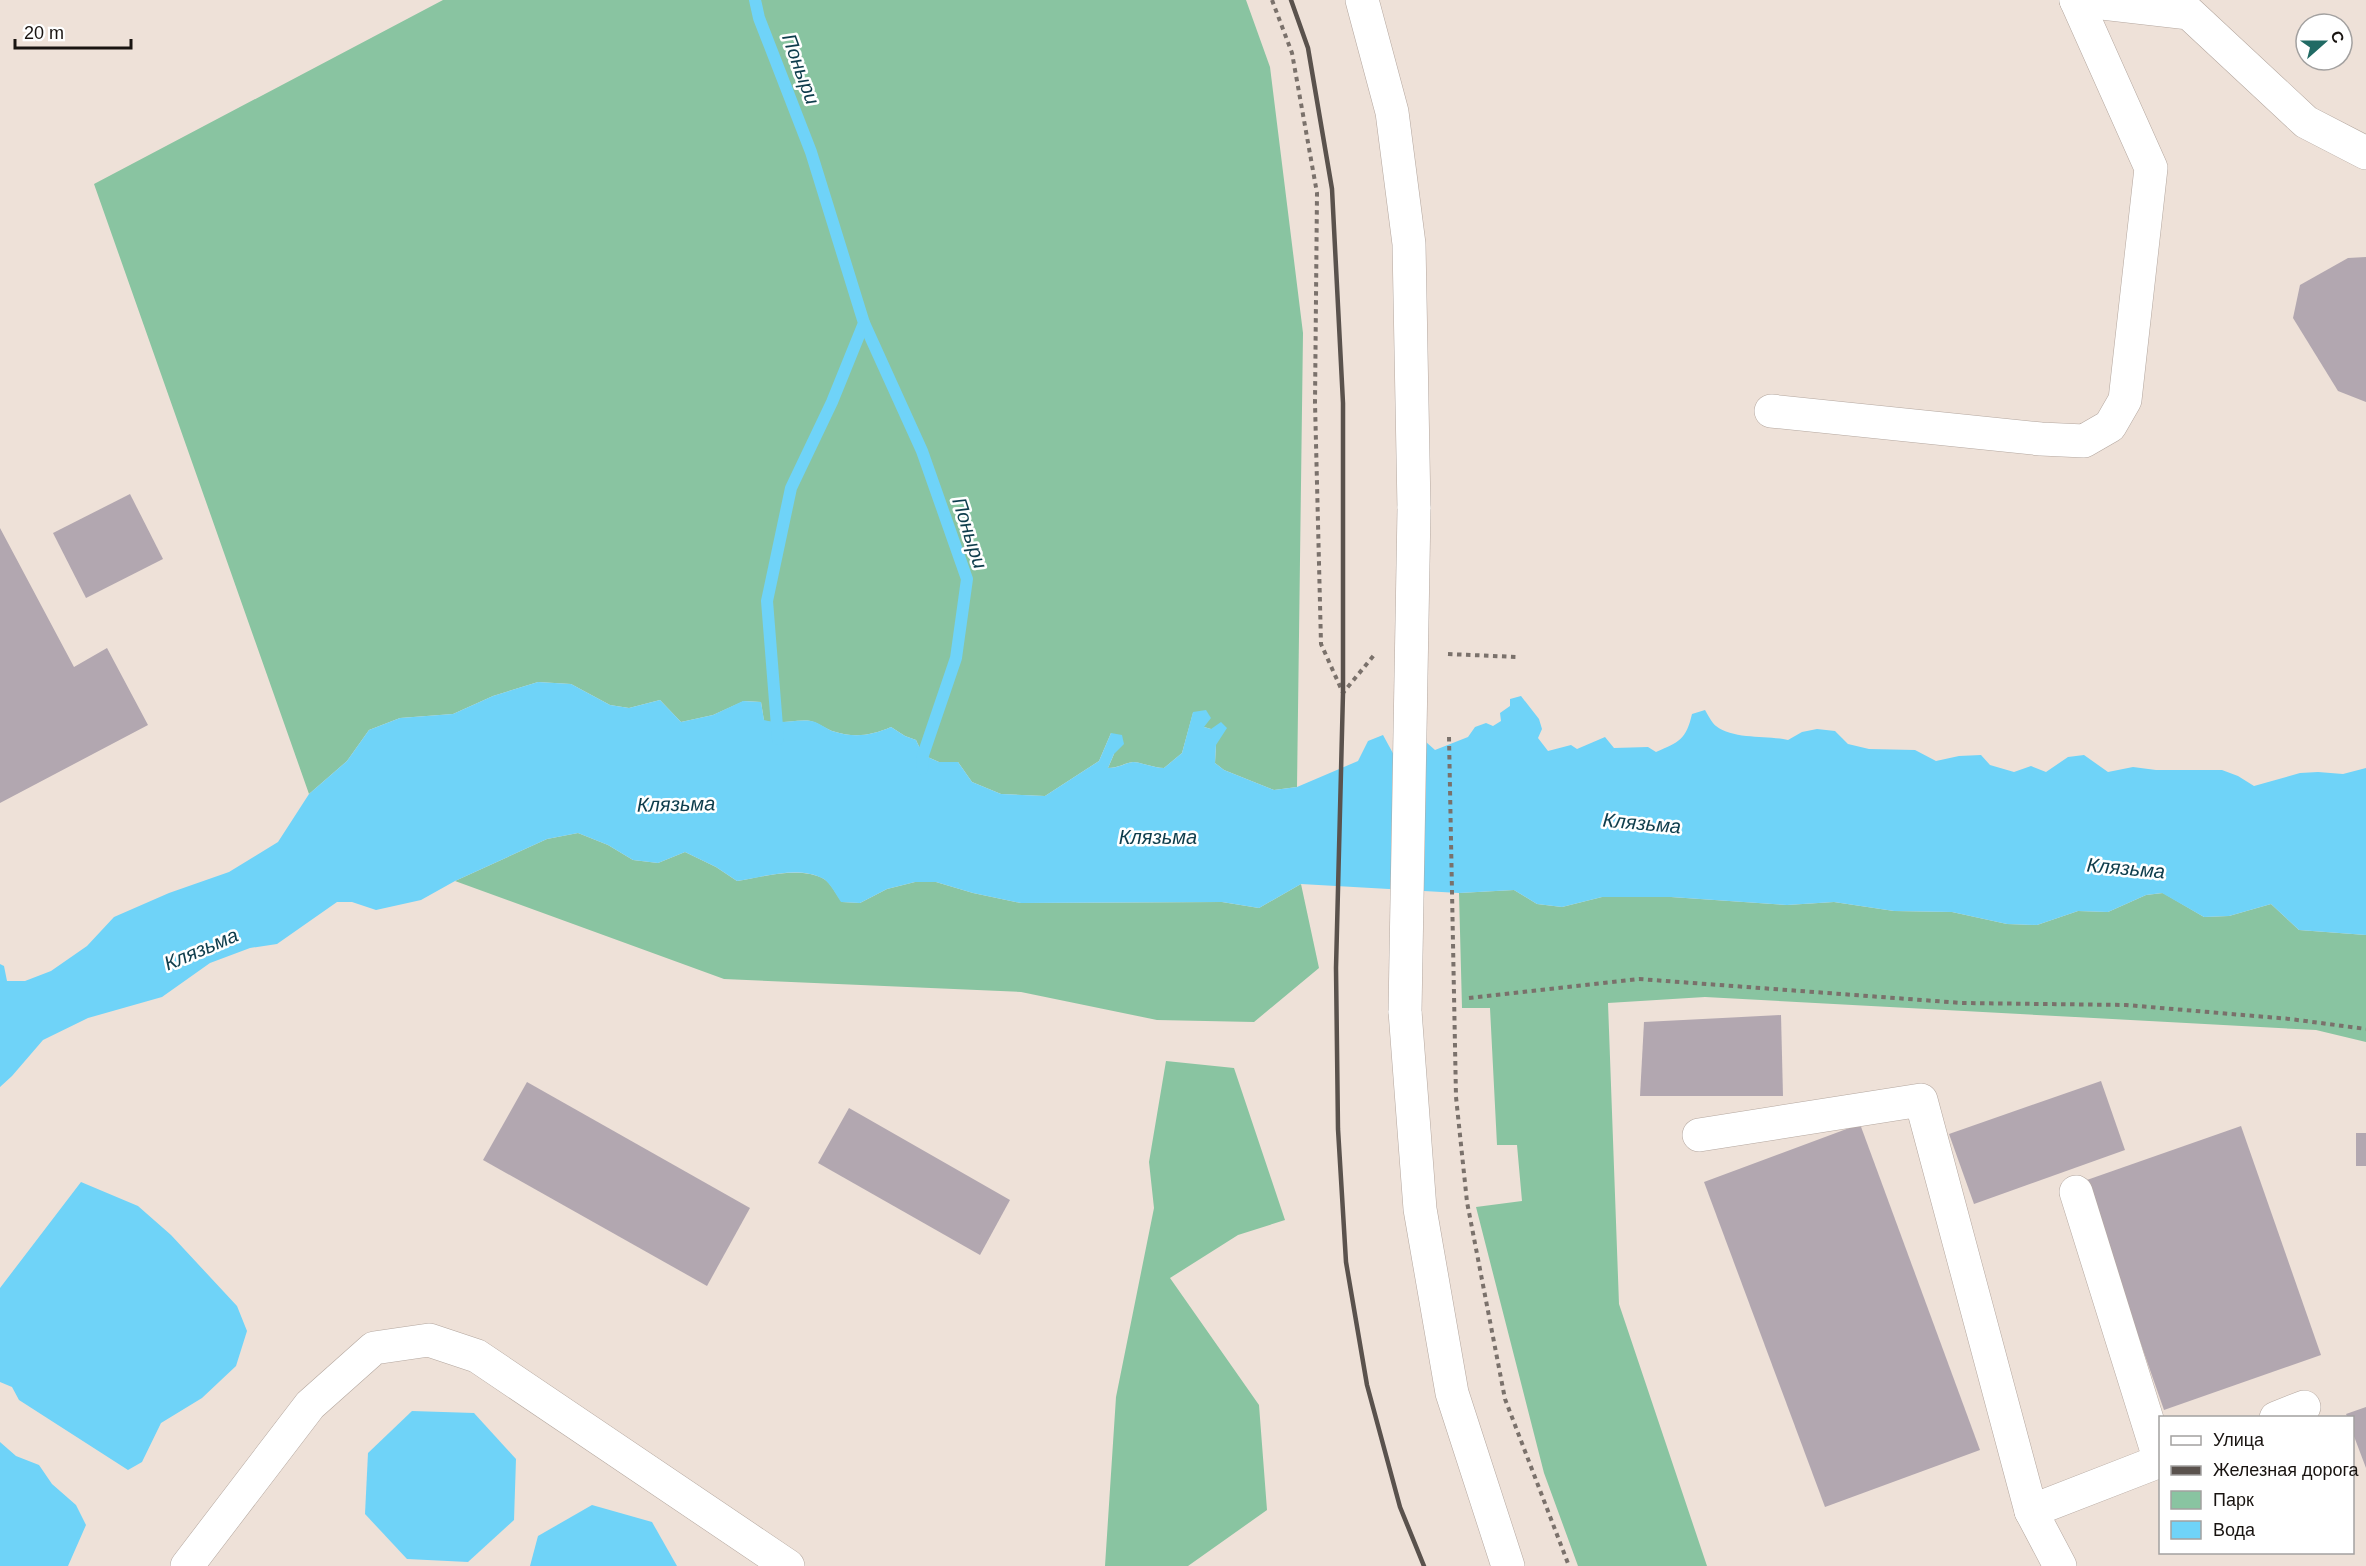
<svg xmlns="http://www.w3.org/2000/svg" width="2366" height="1566" font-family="Helvetica,sans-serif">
<rect width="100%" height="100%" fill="#eee1d8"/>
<g fill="#89c4a1">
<path d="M443,0H1246L1270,67L1303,333L1297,787L1274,790L1224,770L1215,763L1216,745L1211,729L1204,727L1193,713L1182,753L1164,768C1154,768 1140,762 1133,762C1125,763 1118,768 1108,768L1114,754L1111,733L1099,761L1045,796L1001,794L972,782L958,762H939L923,755L916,740L905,736L891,727C870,736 854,738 832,731C825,728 818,723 811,721C795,719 782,725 764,721L761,702L744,701L713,715L681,722L660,700L629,708L610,705L571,684L538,682L493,696L453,714L400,718L369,730L347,761L309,794L94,184Z"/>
<path d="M578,833L608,845L633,860L658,863L685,852L716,867L737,881C762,877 800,866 824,879C831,883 837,896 842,902L860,903L887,889L915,882H936L973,893L1021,903L1222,902L1259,908L1301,884L1319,968L1254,1022L1157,1020L1021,992L724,979L455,881L547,839Z"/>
<path d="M1514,890L1537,904L1562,907L1602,897H1671L1787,905L1834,902L1894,911L1952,912L2007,924L2037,925L2078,911L2108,912L2146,895L2163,893L2204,917L2229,916L2271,904L2299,930L2366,935V1042L2316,1030L1705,997L1608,1003L1619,1304L1707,1566H1578L1544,1473L1476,1207L1522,1201L1517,1145H1497L1490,1008H1462L1459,893Z"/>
<path d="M1166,1061L1234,1068L1285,1220L1238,1235L1170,1278L1259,1405L1267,1510L1188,1566H1105L1116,1397L1154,1208L1149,1162Z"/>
</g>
<g fill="#6fd3f8">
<path d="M538,682L571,684L610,705L629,708L660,700L681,722L713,715L743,701L761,702L764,720C782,725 795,719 811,721C818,722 825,728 832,731C854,738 870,736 891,727L905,736L916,740L923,755L939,762H958L972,782L1001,794L1045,796L1099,761L1111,733L1122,735L1124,744L1114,754L1108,768C1119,768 1125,763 1133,762C1141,762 1153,768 1164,768L1182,753L1193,712L1206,710L1211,718L1204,727L1211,729L1221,722L1227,728L1216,745L1215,763L1224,770L1274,790L1297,787L1358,761L1368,741L1383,735L1395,757L1418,739L1426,742L1435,750L1468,737L1475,727L1486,723L1493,726L1501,721L1500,713L1510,706V699L1521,696L1539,719L1542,729L1538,738L1548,751L1571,745L1577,749L1605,737L1614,748L1648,747L1656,752C1679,742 1686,740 1692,714L1705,710C1708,715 1712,723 1716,726C1734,740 1767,735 1788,740L1802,732L1817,729L1835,731L1848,744L1869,749L1915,750L1936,761L1959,756L1981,755L1990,765L2014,772L2031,766L2046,772L2068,757L2084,755L2108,772L2133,767L2156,770H2222L2238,776L2254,786L2300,773L2318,772L2343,774L2366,768V935L2299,930L2271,904L2229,916L2204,917L2162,893L2146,895L2108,912L2078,911L2037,925L2007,924L1952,912L1894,911L1834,902L1787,905L1671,897H1602L1562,907L1537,904L1514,890L1459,893L1301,884L1259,908L1222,902L1021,903L973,893L936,882H915L887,889L860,903L841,902C837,896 830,883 824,879C799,865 763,877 737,881L716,867L685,852L658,863L633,860L608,845L578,833L547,839L455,881L421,900L376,910L352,902H337L277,944L250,948L210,963L162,997L88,1018L43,1040L12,1076L0,1087V964L4,966L7,981H25L51,971L87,946L114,917L169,893L229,872L278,842L309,794L347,761L369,730L400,718L453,714L493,696Z"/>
<path d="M81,1182L138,1206L171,1235L237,1306L247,1331L236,1366L202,1398L161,1423L142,1462L128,1470L19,1400L12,1387L0,1382V1288Z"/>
<path d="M412,1411L474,1413L516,1459L514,1520L468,1562L407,1559L365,1514L368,1453Z"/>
<path d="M0,1442L16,1456L39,1465L52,1484L76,1505L86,1525L68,1566H0Z"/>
<path d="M592,1505L652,1522L677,1566H530L538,1536Z"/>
</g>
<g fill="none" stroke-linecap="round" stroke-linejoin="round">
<g stroke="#6fd3f8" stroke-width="12">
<path d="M755,0L759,18L811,152L864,323L832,402L791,488L767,601L778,739"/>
<path d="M864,323L922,451L967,579L956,658L923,755L922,769"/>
</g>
</g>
<g fill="#b2a7b0">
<path d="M2366,257V402L2338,391L2293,318L2300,285L2348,258Z"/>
<path d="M130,494L163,559L86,598L53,533Z"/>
<path d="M0,528L74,667L107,648L148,725L0,803Z"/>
<path d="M1781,1015L1783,1096H1640L1644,1022Z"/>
<path d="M2101,1081L2125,1150L1974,1204L1949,1134Z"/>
<path d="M527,1082L750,1208L707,1286L483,1160Z"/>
<path d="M849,1108L1010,1200L980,1255L818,1163Z"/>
<path d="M1860,1124L1980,1450L1825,1507L1704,1182Z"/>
<path d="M2241,1126L2321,1355L2164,1410L2084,1181Z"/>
<rect x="2356" y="1133" width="10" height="33"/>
<path d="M2366,1407V1468L2352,1431V1418H2348L2346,1414Z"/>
</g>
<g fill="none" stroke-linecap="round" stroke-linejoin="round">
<g stroke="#b4a79f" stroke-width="34">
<g id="minor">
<path d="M1362,0L1392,112L1409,244L1414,509"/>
<path d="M2076,0L2189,13L2306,122L2366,153"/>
<path d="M1771,411L2041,439L2084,441L2110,426L2125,400L2151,168L2076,0"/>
<path d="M1405,1011L1420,1209L1452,1393L1508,1566"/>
<path d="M1699,1135L1921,1100L2031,1511L2060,1566"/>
<path d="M2076,1192L2160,1461"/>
<path d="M2276,1418L2304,1407"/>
<path d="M2031,1511L2160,1461"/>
<path d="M187,1566L310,1405L374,1348L429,1340L477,1356L788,1566"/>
</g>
</g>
<g stroke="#7a716b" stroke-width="4" stroke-dasharray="4.5 4.5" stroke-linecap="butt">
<path d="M1272,0L1292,53L1317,193L1315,403L1321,644L1343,693L1374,655"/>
<path d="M1448,654L1517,657"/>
<path d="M1469,998L1639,979L1962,1003L2126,1005L2290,1019L2366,1029"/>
<path d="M1456,1097L1467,1202L1505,1399L1569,1566"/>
</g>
<use href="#minor" stroke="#fff" stroke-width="33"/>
<path stroke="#5a524d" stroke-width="4.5" d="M1291,0L1308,48L1332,189L1343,403V693L1336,968L1338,1129L1346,1262L1367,1385L1400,1507L1424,1566"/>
<g stroke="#b4a79f" stroke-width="34" stroke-linecap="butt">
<path id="minor-bridge" d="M1405,1011L1414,509"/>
</g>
<path stroke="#7a716b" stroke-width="4" stroke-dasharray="4.5 4.5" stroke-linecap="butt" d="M1449,737L1456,1097"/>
<use href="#minor-bridge" stroke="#fff" stroke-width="33"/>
</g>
<g text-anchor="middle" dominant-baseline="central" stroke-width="5" stroke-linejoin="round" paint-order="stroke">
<g font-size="20" font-style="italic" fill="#0e3d4c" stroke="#fff">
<text transform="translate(801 69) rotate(70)">Поныри</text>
<text transform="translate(970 533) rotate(72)">Поныри</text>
<text transform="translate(676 804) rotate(-1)">Клязьма</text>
<text transform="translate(1642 823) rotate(5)">Клязьма</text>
<text x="1158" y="837">Клязьма</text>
<text transform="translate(2126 868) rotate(5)">Клязьма</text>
<text transform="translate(201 949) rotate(-23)">Клязьма</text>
</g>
</g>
<rect x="2159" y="1416" width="195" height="138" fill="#ffffff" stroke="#a3a1a0" stroke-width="1.5"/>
<rect x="2171" y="1436" width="30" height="9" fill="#ffffff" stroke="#a3a1a0" stroke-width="1.5"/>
<text x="2213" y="1446" font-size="18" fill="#191411">Улица</text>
<rect x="2171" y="1466" width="30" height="9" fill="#5a524d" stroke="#a3a1a0" stroke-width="1.5"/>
<text x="2213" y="1476" font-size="18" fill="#191411">Железная дорога</text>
<rect x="2171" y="1491" width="30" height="18" fill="#89c4a1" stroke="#a3a1a0" stroke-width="1.5"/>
<text x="2213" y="1506" font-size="18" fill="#191411">Парк</text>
<rect x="2171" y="1521" width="30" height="18" fill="#6fd3f8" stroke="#a3a1a0" stroke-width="1.5"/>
<text x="2213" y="1536" font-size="18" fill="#191411">Вода</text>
<g transform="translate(2324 42) rotate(69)"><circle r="28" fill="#ffffff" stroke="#a3a1a0" stroke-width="1.5"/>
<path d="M0-4.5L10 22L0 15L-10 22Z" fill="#206a64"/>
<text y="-9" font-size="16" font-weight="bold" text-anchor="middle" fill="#191411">С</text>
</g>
<path d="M15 39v9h116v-9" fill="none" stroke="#191411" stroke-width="3"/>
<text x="24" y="39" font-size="18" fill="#191411" stroke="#ffffff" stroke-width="4.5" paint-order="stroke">20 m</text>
</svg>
